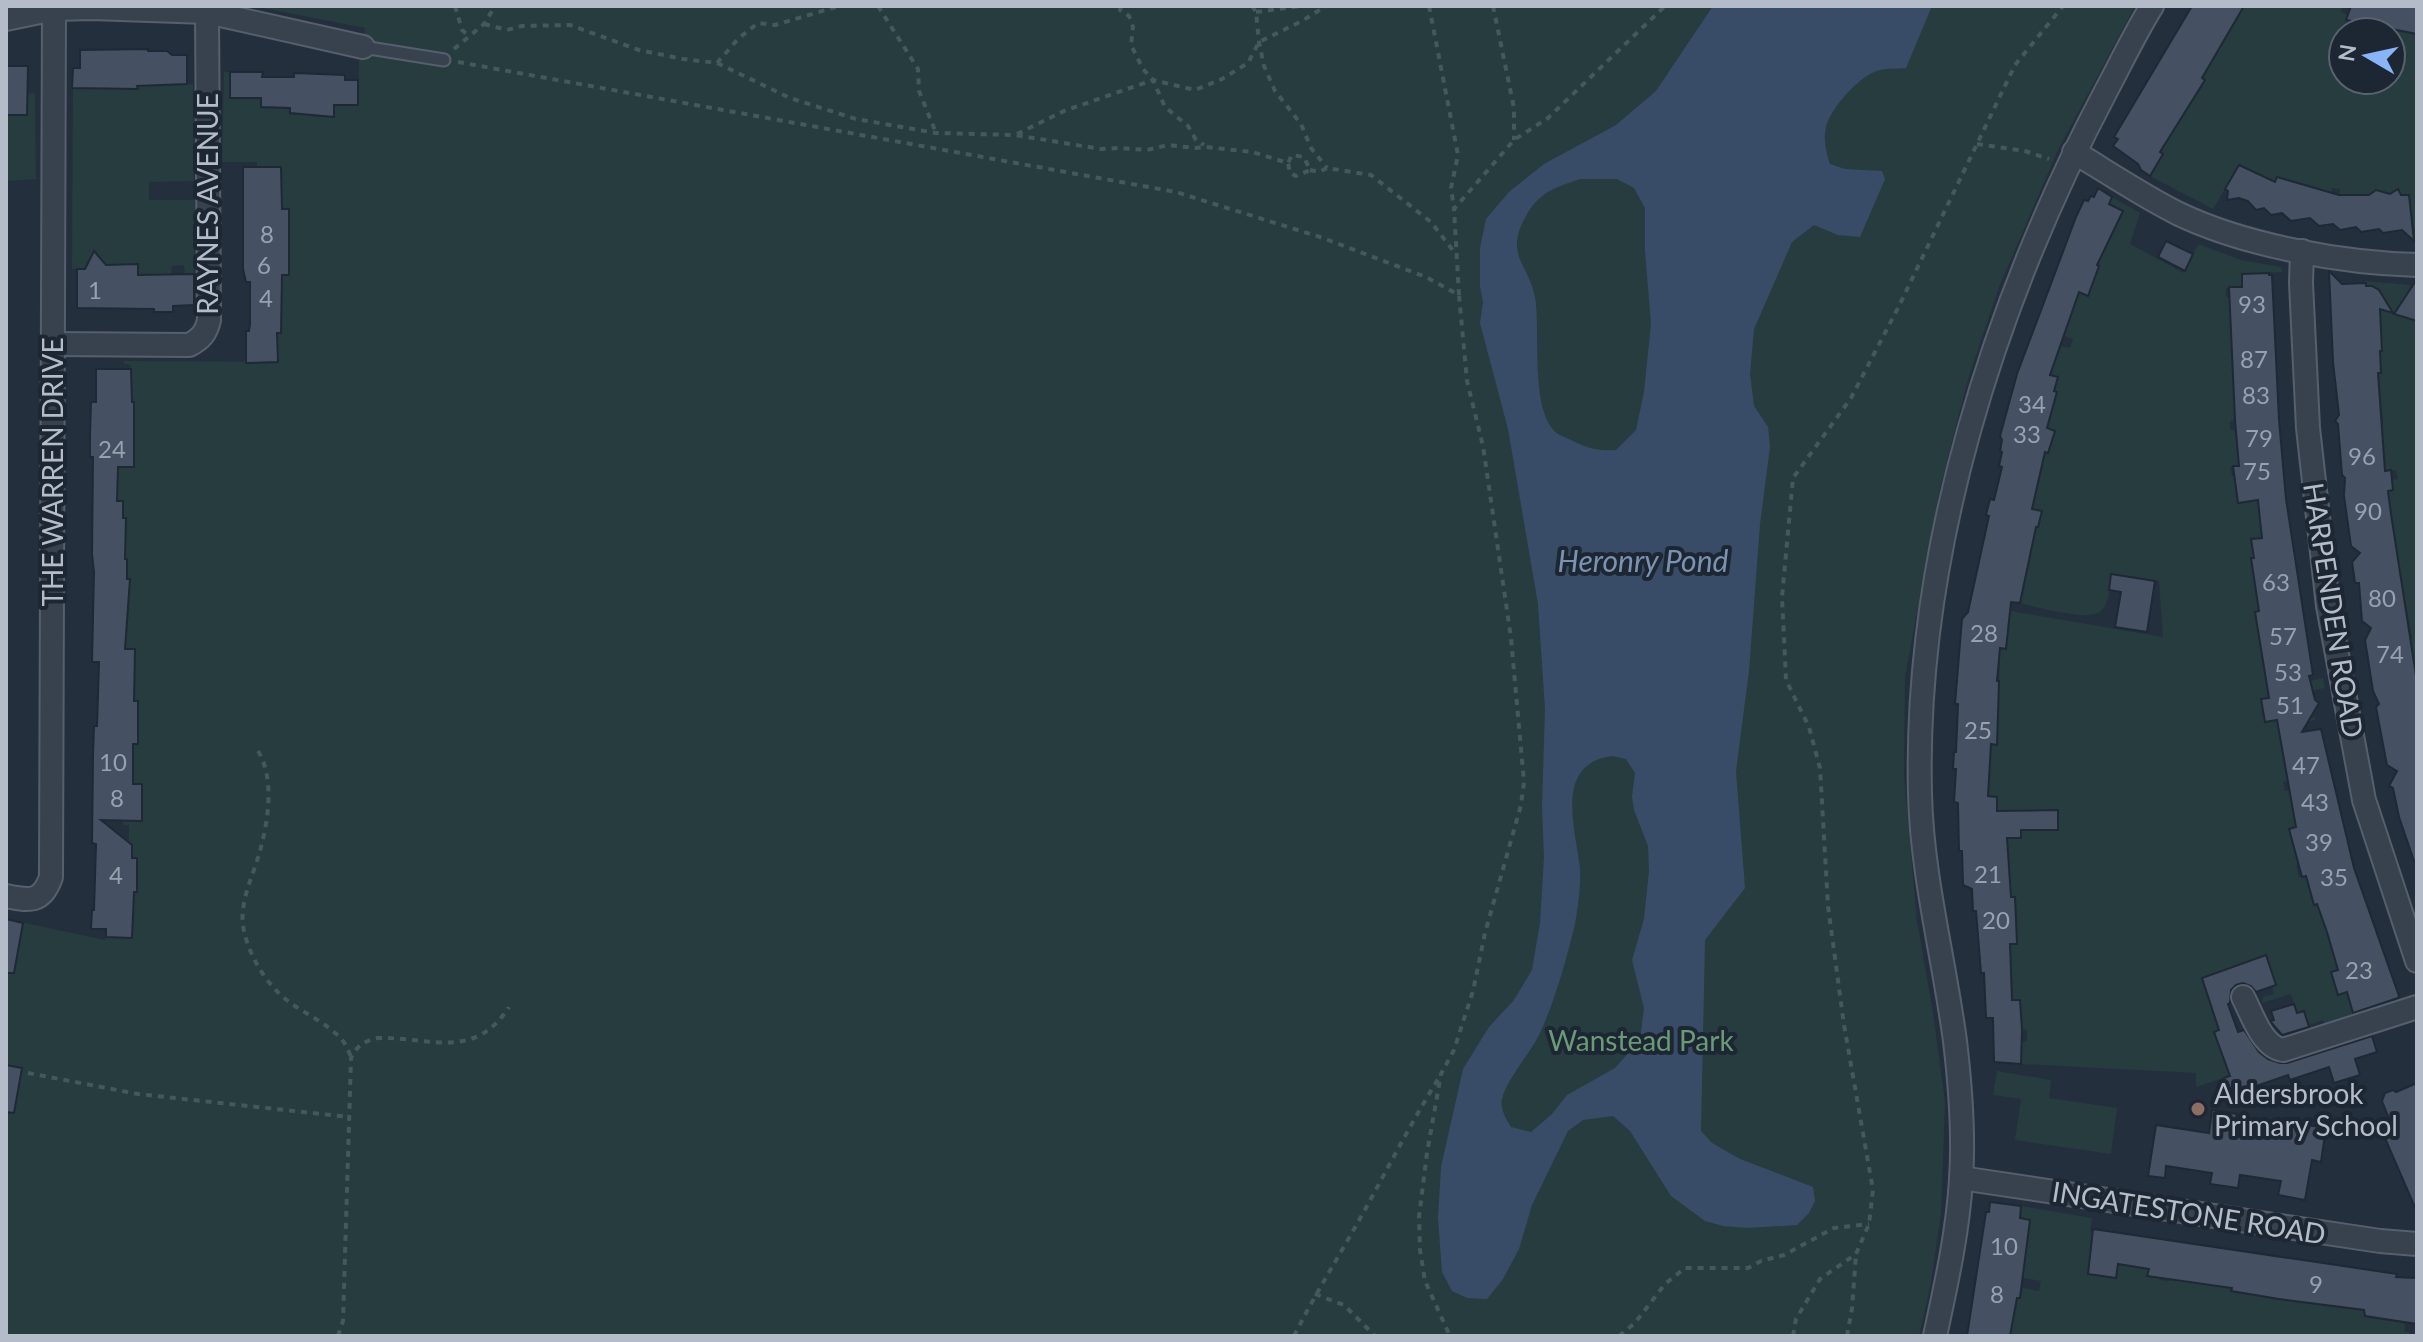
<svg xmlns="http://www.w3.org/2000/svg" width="2423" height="1342" font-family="Lato,sans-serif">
<rect width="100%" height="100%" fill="#242f3e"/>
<g fill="#263c3f" fill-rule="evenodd">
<path d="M253,6H2135L2058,150L1999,287L1968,379L1940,489L1905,677L1904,776L1917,921L1933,1012L1945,1102L1941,1213L1931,1283L1919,1336H6V919L105,940L106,936L132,937L134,899L128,892H137V859L114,858C122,856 132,856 132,845L129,843V825H123V820H142V784L119,783L133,775V748L106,649V643H125L126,615L128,614L130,580L127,579V559L108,558L125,556L123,528L127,527V519L108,518L123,513V502L117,501V482L109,467H134V438H111L134,418L133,402L119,401L131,382V365L124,364V361L278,362L277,341L271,334L281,333L276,304L282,303L279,239H289V209H282L281,167H257V162H222L224,72H230V97L261,98L262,107L290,104V113H307L312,105L313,117H333L334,105L358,104L359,61L365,28Z"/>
<path d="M2240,6L2244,8L2245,6H2343L2341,12L2348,15L2346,20L2351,21L2350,26L2362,29L2365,24L2416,34L2417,31V247L2409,195H2401L2399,192L2395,191L2392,195H2373L2338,201L2340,189L2332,188L2331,195L2277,178L2275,182L2239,165L2213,209L2150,176L2163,154L2151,147L2190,97L2194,99L2205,80L2191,72L2187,47L2212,62ZM2343,32H2391V80H2343Z"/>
<path d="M148,83L154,85L193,84L194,181L149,182V200H195L194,274H185L184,265L172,266L171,275L139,276L138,264L72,269L73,88L137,89V86H148Z"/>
<path d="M35,93L36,179L6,181V115H27V94Z"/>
<path d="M2112,197L2140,213L2130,244L2184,273L2198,244L2241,260L2281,267L2282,272L2242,274V287L2226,288V297H2231L2232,308L2229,309L2230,316H2243L2231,340L2235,405L2250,419L2230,421V430H2238L2239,465L2230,467L2232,476L2254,474L2238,503L2258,500L2262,538L2251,539L2254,558L2251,559L2257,594L2310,681L2323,678L2325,688L2261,700L2266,722L2304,716L2305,719L2315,717V720L2291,725L2288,781L2283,782L2285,791H2290L2311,823L2289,829L2324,857L2296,865L2299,877L2309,875L2314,905L2336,899L2320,912L2326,932L2344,927L2358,964L2331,972L2338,994L2366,986L2349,996L2356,1021L2326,1030L2323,1020L2309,1025L2304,1011L2297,1013L2291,994L2262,1003L2263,997L2274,994L2272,987L2276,985L2265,955L2237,965L2240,977L2231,968L2202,979L2212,1009L2254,1052L2247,1031L2268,1051L2254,1054L2257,1067L2196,1087V1073L2021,1064L2022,1042H2027V1030L1996,1028L2012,1000L2009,944L2017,943L2015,898L1979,899L2011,895L2008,856L2002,838H2021V830H2058L1990,817L1997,805V797L1982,796L1970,771L1990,772V765L1981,764L1982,754H1991V744H1997L1998,715L1974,713L1999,681L2000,651L1981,646L2006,649L2010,617L1987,607L2163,637L2159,581L2112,574C2110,585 2110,603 2101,611C2088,622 2037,607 2020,603L2024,583V524L2038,527L2042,512L2031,509L2021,445L2049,452L2055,431L2046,428L2057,392L2054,391L2057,377L2025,368L2060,346L2070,348L2073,339L2064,336L2079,292L2088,296L2099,266L2079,256H2101L2123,211L2109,204Z"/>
<path d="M2365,281L2411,285L2403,302L2417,318V682L2396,642L2412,639L2406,604L2364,610L2400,573L2395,532L2375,535L2370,493L2393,490L2392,480L2398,479L2396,470L2386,471L2385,462L2344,464L2384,459V443L2376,442L2375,425L2383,424L2380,390H2374L2373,373L2381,372V363L2375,351H2382V338H2365L2381,293L2374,286H2366Z"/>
<path d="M1997,1071L2051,1080L2049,1098L2117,1108L2111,1154L2015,1140L2021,1099L1993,1095Z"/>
<path d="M2021,1206L2092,1218L2090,1231L2093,1232L2088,1274L2122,1237L2149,1266L2148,1276L2159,1278V1280L2170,1281L2172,1269L2232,1284V1292L2242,1293L2269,1287L2267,1297L2320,1305L2366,1296L2365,1316L2383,1319L2401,1279L2405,1332H2409V1336H2010L2003,1295L2020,1298L2022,1288L2039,1291L2041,1281L2007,1275L2025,1258L2030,1220L2020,1218Z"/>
</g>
<path fill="#394c67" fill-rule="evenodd" d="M1713,6H1932L1906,68C1897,69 1888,68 1880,70C1861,74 1831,107 1826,127C1823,140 1826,152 1830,164L1845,169L1882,171L1885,179L1860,237L1838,235L1814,225L1792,242L1754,329L1750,374L1754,406L1768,427L1770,447L1760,524L1749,671L1736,771L1745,888L1705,940L1701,1131L1712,1143L1740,1159L1813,1187L1815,1201L1809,1213L1797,1225L1747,1228L1723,1226L1705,1221L1671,1196L1630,1131L1613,1116L1583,1120L1568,1131L1532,1205L1519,1249L1503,1279L1487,1299L1467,1298L1452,1291L1442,1272L1438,1218L1441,1167L1463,1069L1489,1027L1514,1000L1532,970L1540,923L1544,857L1542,807L1545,709L1538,604L1508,429L1480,323L1483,302L1480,286V248L1486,219L1509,192L1544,164L1616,125L1656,91ZM1580,179H1617L1634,188L1645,208V251L1651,324L1644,392L1636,430L1616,450C1599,451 1590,449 1575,442C1570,439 1563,437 1558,434C1529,413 1541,330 1535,297C1528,263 1504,255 1526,216C1540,191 1555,188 1580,179ZM1612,756L1626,759L1635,773L1632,797L1634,810L1648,846L1649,871L1644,919L1632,960L1644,1008L1640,1040L1615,1068L1567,1095L1552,1114L1531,1132L1511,1127C1506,1119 1500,1109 1502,1099C1506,1081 1530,1053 1539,1035C1555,1001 1566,961 1575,924C1578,907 1581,885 1580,869C1576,829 1553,764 1612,756Z"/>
<g fill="#455162" stroke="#1f2835" stroke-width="2">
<path d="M2192,6H2244L2202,78L2205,80L2160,152L2163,154L2150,176L2141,170L2138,164L2113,146L2118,139L2114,137Z"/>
<path d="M2351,6H2417V34L2346,20Z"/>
<path d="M148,49V51H167L172,55H187V84L137,86L138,89L72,88L73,68H80V50Z"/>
<path d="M6,66H28L27,115H6Z"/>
<path d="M230,72H263L262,77H294V73L345,75V80H358V105H334V117L290,113V108L261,107V98H230Z"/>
<path d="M2239,165L2275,182L2277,177L2339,195H2369L2376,190L2390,194L2398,189L2401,195H2409L2414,241L2402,230L2383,233L2379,229L2361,232L2356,227L2340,230L2333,224L2319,226L2310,218L2291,221L2282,213L2271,215L2264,208L2256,210L2248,201L2239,198L2227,200L2228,191L2225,189Z"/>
<path d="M243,167H281L282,209H289V275H282L281,333H277L278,362L246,363V331H249L250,324V282H246L243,269Z"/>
<path d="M2098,188L2112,197L2109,204L2123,211L2097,265L2099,266L2088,296L2079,292L2050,375L2058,377L2054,391L2057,392L2047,428L2055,431L2048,453L2045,452L2032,509L2042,511L2038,527H2036L2020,603L2011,602L2006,649L2000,648L1997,681H1999L1997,745L1991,744L1988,796L1997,797V811L2058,810V830H2021V838H2007L2011,897H2015L2017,944H2010L2012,1000H2020L2022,1030L2021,1064L1994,1062L1993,1018H1986L1984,973H1981L1976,911H1973L1972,889L1963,885L1962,851H1959L1958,803L1954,802L1956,769H1953L1954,752H1956L1958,704H1955L1962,619L1968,612L1989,516L1986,515L1990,499L1994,500L2002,467L1999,466L2002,452L2000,451L2002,440L2000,436L2017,374L2076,217L2084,200L2088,201L2091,196L2094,197Z"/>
<path d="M2166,241L2193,254L2185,271L2158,257Z"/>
<path d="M94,251L106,265L138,264V275L194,274V305L173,306V312H154V309L77,308V269H85Z"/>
<path d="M2329,271L2342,284L2366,283V286H2372L2379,290L2393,313L2380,309L2382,351H2380L2381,373H2378L2385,471L2391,470L2393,490L2388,491L2391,514L2417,682V861H2414L2399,817L2393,788L2389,786L2397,771L2387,765L2386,760L2378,718L2376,707L2379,704L2373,691L2365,640L2371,628L2362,621L2359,583H2355L2352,562L2360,553L2351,546L2344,496L2345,478L2342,475L2338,424L2335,421L2339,415L2333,362Z"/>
<path d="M2269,273V275H2272L2279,420L2286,499L2313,675L2309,676L2315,700L2319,703L2302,732L2321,729L2354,868L2399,996L2398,998L2353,1013L2347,992L2338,995L2331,972L2338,970L2327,932L2317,904L2314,905L2306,876L2302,877L2289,829L2296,827L2277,720L2265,722L2261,699L2269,698L2255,612L2259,611L2251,558H2254L2251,539L2262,538L2260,520L2258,500L2238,503L2233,466H2239L2235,420L2229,287H2242V274Z"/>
<path d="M2417,279V321L2394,314Z"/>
<path d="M96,369H131L132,402H134V467H118L117,501H123V518H126L125,559H127V579H130L125,649H135L134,701H138V744H133V784H142V821L101,820L132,845V858H137V892H134L132,938L106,937V929H91L92,910H94L96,844L92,843L93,756L94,726H97L99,662H92L94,572L92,554L93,457H90V435L91,402H96Z"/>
<path d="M2111,574L2155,581L2147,632L2115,627L2121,592L2109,590Z"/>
<path d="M6,919L23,923L14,973H6Z"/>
<path d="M2266,955L2276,985L2256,992L2251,986L2243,983L2236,985L2231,990L2230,1003L2228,1004L2238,1032L2244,1030L2259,1052L2268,1059L2280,1063H2287L2372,1036L2377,1052L2355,1059L2360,1075L2334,1083L2329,1067L2290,1080L2288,1075L2230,1095L2224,1078L2230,1076L2214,1032L2219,1030L2202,978Z"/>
<path d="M2294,1004L2297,1013L2304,1011L2309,1027L2282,1035L2270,1021L2274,1020L2271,1011Z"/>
<path d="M6,1065L22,1068L14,1113L6,1112Z"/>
<path d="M2417,1083V1212L2381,1129L2391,1124L2382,1101L2385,1093L2393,1090L2396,1092Z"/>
<path d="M2212,1110L2237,1114L2236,1118L2280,1125L2281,1121L2326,1128L2321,1162L2312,1160L2305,1200L2278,1195L2281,1181L2240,1175L2238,1188L2210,1184L2212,1173L2166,1166L2165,1178L2148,1176L2156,1125L2209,1133Z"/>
<path d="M1990,1202L2021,1206L2020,1218L2030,1220L2020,1298H2017L2010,1336H1967L1986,1212H1989Z"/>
<path d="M2093,1229L2397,1274L2396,1277L2417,1278V1324L2365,1316L2364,1310L2279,1299L2231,1291L2232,1288L2147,1276L2149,1269L2118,1264L2116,1278L2088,1274Z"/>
</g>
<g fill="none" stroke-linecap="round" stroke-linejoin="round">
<g stroke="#565f6c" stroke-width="15">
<path id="lane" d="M363,47L444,60"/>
</g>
<g stroke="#565f6c" stroke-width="26">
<g id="street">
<path d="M6,19L54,9L92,8L207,12L363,47"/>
<path d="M2074,152C2109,173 2143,196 2179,214C2246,246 2343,263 2417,265"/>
<path d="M2302,251L2301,283L2308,428L2328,606L2364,800L2417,961"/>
<path d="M52,344L189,345C201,339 206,333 209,320L207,12"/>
<path d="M6,896C30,901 42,903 51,877L54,9"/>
<path d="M2243,997C2252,1014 2262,1047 2283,1050L2417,1007"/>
<path d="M1961,1178L2380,1241L2417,1244"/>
<path d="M1935,1336C1946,1285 1958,1232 1961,1179C1964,1136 1960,1083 1955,1041C1944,958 1922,877 1920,794C1914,553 1994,303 2106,91C2121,63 2135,33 2152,6"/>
</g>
</g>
<g stroke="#44595c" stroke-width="4" stroke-dasharray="6 6" stroke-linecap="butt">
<path d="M455,6L462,30L468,35"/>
<path d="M878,6L918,69L919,91L936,133"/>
<path d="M1121,6L1120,10L1129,16L1133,27L1131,45L1143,69L1153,80L1165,107L1188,126L1196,140L1204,145"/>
<path d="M1252,6L1256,12L1259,42L1264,66L1275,91L1301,124L1311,148L1327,168"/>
<path d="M1429,6L1458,155L1451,188L1454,208"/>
<path d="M1493,6L1514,108V140"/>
<path d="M1256,12L1301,6"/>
<path d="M484,24L507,30L522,26L570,25L639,50L683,59L717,63L790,98L856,119L936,133L1015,135L1101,149L1119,148L1147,150L1168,145L1195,148L1206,147L1252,152L1288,163L1290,173L1296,176L1310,170L1304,157L1292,155L1288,163"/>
<path d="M454,49L484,24L495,6"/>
<path d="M458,62L1176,192L1320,237L1426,277L1459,295L1467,381L1483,446L1511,638L1524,782L1521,805L1485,933L1473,991L1454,1050L1441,1074L1427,1153L1419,1217L1420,1250L1425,1281L1450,1336"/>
<path d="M717,63L738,39L758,23L775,25L839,6"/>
<path d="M1017,134L1064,111L1153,80L1195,90L1222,79L1248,63L1259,42L1302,21L1326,6"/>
<path d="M1977,144L2025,151L2049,159"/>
<path d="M1310,170L1319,172L1327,168L1371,175L1431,222L1455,253"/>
<path d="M1459,295L1454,209L1514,140L1548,118L1665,6"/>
<path d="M258,751C274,777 269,817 261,847C254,876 236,905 245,935C251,959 268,986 288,1001C305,1014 329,1024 343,1041C346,1045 349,1052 351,1057"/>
<path d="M28,1073L138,1094L349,1117"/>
<path d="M1315,1294L1344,1305L1375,1336"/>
<path d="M338,1336L343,1321L351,1058C357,1045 365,1041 378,1038C431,1037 474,1061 509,1007"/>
<path d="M1294,1336C1311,1302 1330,1271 1349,1238C1380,1184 1407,1129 1440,1076"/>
<path d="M1619,1336L1635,1323L1665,1284L1685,1268H1748L1761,1261L1784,1255L1834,1228L1869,1224"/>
<path d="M1793,1336L1796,1319L1820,1279L1856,1254L1869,1224L1873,1190L1844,1025L1828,906L1820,768L1809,727L1786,680L1782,597L1793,478L1851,398L1899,306L2015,65L2063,6"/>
<path d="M1847,1336L1852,1308L1856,1255"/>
</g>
<use href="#lane" stroke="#38414e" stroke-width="11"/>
<use href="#street" stroke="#38414e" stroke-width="22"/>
</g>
<circle fill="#8d6e63" stroke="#1d2633" stroke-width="3" cx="2198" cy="1109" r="8"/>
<g text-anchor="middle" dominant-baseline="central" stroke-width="8" stroke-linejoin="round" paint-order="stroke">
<g font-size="24" fill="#98a1af">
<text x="267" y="233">8</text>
<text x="264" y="264">6</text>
<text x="95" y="289">1</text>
<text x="266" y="297">4</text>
<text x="2252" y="303">93</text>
<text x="2254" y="358">87</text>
<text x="2256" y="394">83</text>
<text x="2032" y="403">34</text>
<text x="2027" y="433">33</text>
<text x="2259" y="437">79</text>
<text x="112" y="448">24</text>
<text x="2362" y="455">96</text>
<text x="2257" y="470">75</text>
<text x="2368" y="510">90</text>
<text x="2276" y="581">63</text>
<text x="2382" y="597">80</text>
<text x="1984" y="632">28</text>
<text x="2283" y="635">57</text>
<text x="2390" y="653">74</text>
<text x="2288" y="671">53</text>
<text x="2290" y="704">51</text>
<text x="1978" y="729">25</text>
<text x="113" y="761">10</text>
<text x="2306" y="764">47</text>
<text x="117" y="797">8</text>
<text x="2315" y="801">43</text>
<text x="2319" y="841">39</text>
<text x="1988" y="873">21</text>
<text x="116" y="874">4</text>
<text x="2334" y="876">35</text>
<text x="1996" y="919">20</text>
<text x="2359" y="969">23</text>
<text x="2004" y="1245">10</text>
<text x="2316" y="1283">9</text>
<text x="1997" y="1293">8</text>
</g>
<g font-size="28" fill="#b4bcc9" stroke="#1d2633">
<text transform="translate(207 204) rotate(-90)">RAYNES AVENUE</text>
<text transform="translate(52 472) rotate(-90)">THE WARREN DRIVE</text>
<text transform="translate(2334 610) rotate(81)">HARPENDEN ROAD</text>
<text transform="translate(2189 1212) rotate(9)">INGATESTONE ROAD</text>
</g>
<g font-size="28" fill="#6b9a76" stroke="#1d2633">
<text x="1641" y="1040">Wanstead Park</text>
</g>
<g font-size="28" fill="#b4bcc9" stroke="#1d2633" text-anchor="start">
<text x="2214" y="1093">Aldersbrook<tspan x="2214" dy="32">Primary School</tspan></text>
</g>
<g font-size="30" font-style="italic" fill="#7c92b1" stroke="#1d2633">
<text x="1643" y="560">Heronry Pond</text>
</g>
</g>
<rect width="2423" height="1342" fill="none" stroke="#b4bcc9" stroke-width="16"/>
<g transform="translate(2367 56) rotate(279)"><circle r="38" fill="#1d2633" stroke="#59626f" stroke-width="2"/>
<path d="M0-6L14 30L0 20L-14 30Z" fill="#8ab4f8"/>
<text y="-12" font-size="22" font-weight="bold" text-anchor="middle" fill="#b4bcc9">N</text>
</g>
</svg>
